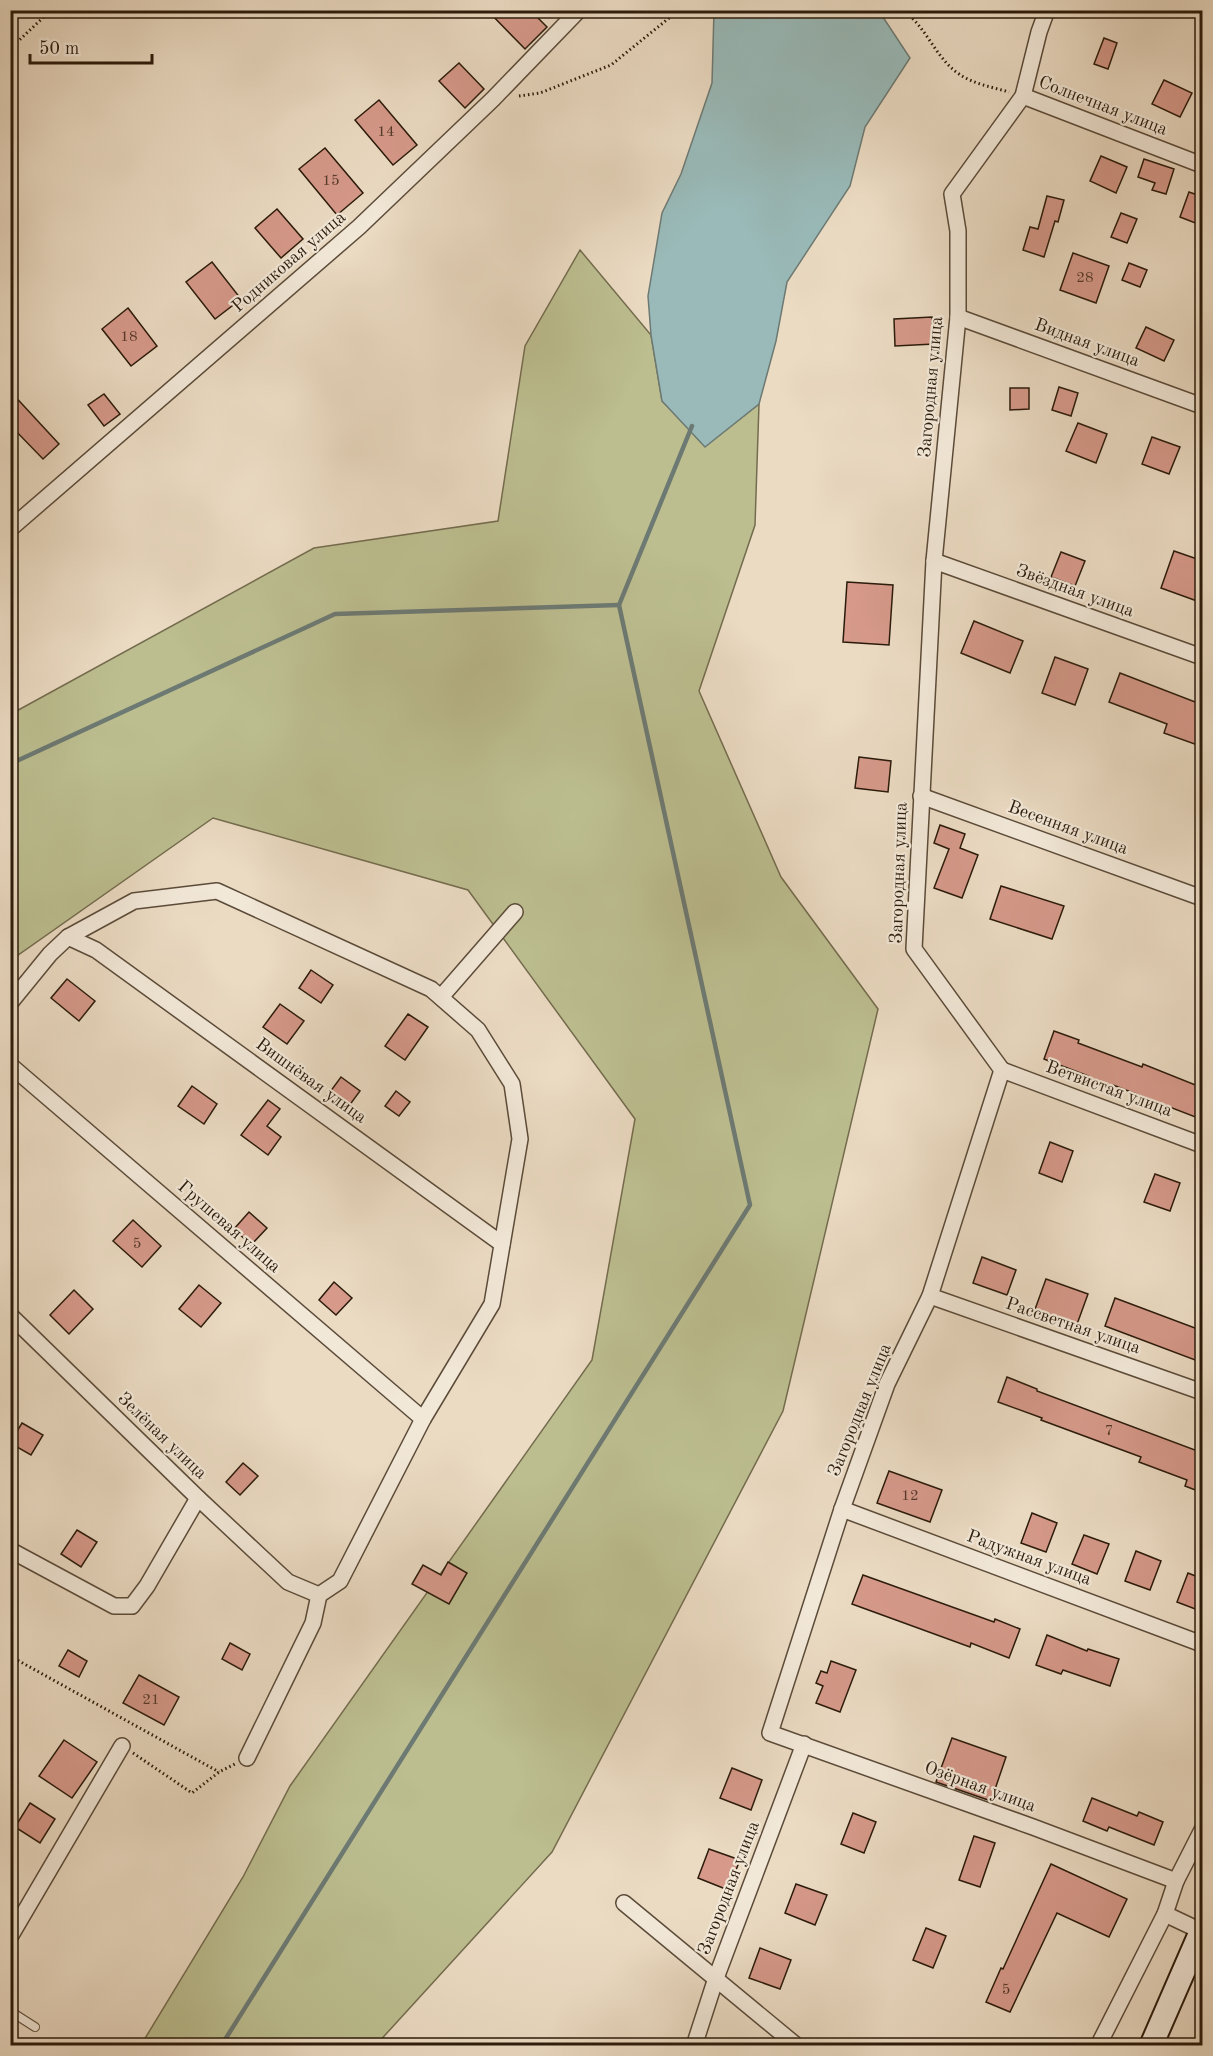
<svg xmlns="http://www.w3.org/2000/svg" width="1213" height="2056" font-family="'Old Standard TT',serif">
<rect width="100%" height="100%" fill="#ebdbc3"/>
<filter id="stains"><feTurbulence type="fractalNoise" baseFrequency=".00333" numOctaves="4"/><feColorMatrix values="0 0 0 0 .2 0 0 0 0 .09 0 0 0 0 .02 0 0 0 .5 -.17"/></filter>
<radialGradient id="worn" r=".72"><stop offset=".6" stop-color="#630" stop-opacity="0"/><stop offset="1" stop-color="#630" stop-opacity=".3"/></radialGradient>
<path fill="#bcbe90" stroke="#746c4e" stroke-width="1.5" d="M580,250L651,335L662,401L705,446L759,404L755,525L699,691L781,877L878,1009L783,1411L552,1852L376,2045H141L243,1877L290,1786L592,1360L635,1119L468,890L213,818L11,960V714L314,548L498,521L525,346Z"/>
<path fill="#99bab9" stroke="#6d7a73" stroke-width="1.5" d="M714,11H879L910,58L865,127L850,186L787,282L776,341L759,404L705,447L662,401L651,335L648,296L662,213L681,174L712,83Z"/>
<g fill="none" stroke-linecap="round" stroke-linejoin="round">
<g stroke="#6d7a73" stroke-width="4.5">
<path d="M10,764L335,614L619,605"/>
<path d="M221,2046L750,1205L619,605L692,426"/>
</g>
</g>
<g fill="#d6998a" stroke="#2b1b0b" stroke-width="1.5">
<path d="M487,10H530L547,27L525,49Z"/>
<path d="M1104,38L1117,43L1108,69L1094,64Z"/>
<path d="M459,63L484,89L465,108L439,81Z"/>
<path d="M1164,80L1192,93L1180,117L1152,104Z"/>
<path d="M379,100L417,145L393,165L355,120Z"/>
<path d="M325,148L363,193L337,215L299,169Z"/>
<path d="M1101,156L1127,167L1116,193L1090,181Z"/>
<path d="M1144,159L1174,169L1166,194L1152,190L1155,183L1138,177Z"/>
<path d="M1189,192L1203,197V226L1180,217Z"/>
<path d="M1047,196L1064,200L1058,222L1055,221L1044,257L1023,250L1030,227L1038,229Z"/>
<path d="M277,209L303,239L281,258L255,228Z"/>
<path d="M1121,213L1137,219L1127,243L1111,237Z"/>
<path d="M1073,253L1109,266L1096,303L1060,290Z"/>
<path d="M212,262L241,299L215,319L186,282Z"/>
<path d="M1129,263L1147,270L1140,287L1122,280Z"/>
<path d="M128,308L157,346L131,366L102,329Z"/>
<path d="M932,317L934,344L895,346L894,319Z"/>
<path d="M1146,327L1174,340L1164,361L1136,348Z"/>
<path d="M1059,387L1078,393L1071,416L1052,410Z"/>
<path d="M1010,388H1029V409L1010,410Z"/>
<path d="M10,391L59,444L43,459L10,425Z"/>
<path d="M104,394L120,414L104,426L88,405Z"/>
<path d="M1078,423L1107,434L1096,463L1066,451Z"/>
<path d="M1152,437L1180,447L1169,474L1142,464Z"/>
<path d="M1174,551L1203,561V587L1197,601L1161,588Z"/>
<path d="M1061,552L1085,561L1075,586L1051,577Z"/>
<path d="M847,582L893,585L889,645L843,642Z"/>
<path d="M974,621L1023,641L1010,673L961,653Z"/>
<path d="M1055,657L1088,669L1075,705L1042,693Z"/>
<path d="M1120,673L1203,705V747L1164,733L1167,724L1109,702Z"/>
<path d="M859,757L891,761L888,792L855,788Z"/>
<path d="M940,825L965,834L960,848L978,855L962,898L934,888L949,849L934,843Z"/>
<path d="M1001,886L1064,906L1052,939L990,919Z"/>
<path d="M311,970L333,985L321,1003L299,988Z"/>
<path d="M67,979L95,1001L79,1021L51,998Z"/>
<path d="M280,1004L304,1021L287,1044L263,1027Z"/>
<path d="M408,1014L428,1027L405,1060L385,1046Z"/>
<path d="M1054,1031L1079,1040L1078,1043L1142,1067L1143,1064L1203,1088V1120L1113,1085L1112,1088L1087,1078L1088,1076L1044,1059Z"/>
<path d="M341,1077L360,1091L346,1110L327,1096Z"/>
<path d="M192,1086L217,1104L204,1124L178,1106Z"/>
<path d="M396,1091L410,1102L399,1116L385,1106Z"/>
<path d="M268,1100L280,1109L267,1126L281,1137L268,1155L241,1135Z"/>
<path d="M1050,1142L1073,1151L1062,1182L1039,1173Z"/>
<path d="M1155,1174L1180,1183L1170,1211L1144,1202Z"/>
<path d="M249,1212L267,1228L251,1245L234,1229Z"/>
<path d="M133,1220L161,1246L142,1267L113,1241Z"/>
<path d="M982,1257L1016,1270L1007,1295L973,1283Z"/>
<path d="M1046,1279L1088,1294L1076,1327L1034,1312Z"/>
<path d="M334,1282L352,1298L336,1315L319,1300Z"/>
<path d="M199,1285L221,1303L201,1327L179,1309Z"/>
<path d="M74,1290L93,1309L69,1334L50,1315Z"/>
<path d="M1115,1298L1203,1331V1363L1105,1326Z"/>
<path d="M1007,1377L1037,1389V1391L1203,1453V1493L1185,1486L1187,1480L1139,1462L1141,1457L1041,1420L1042,1418L998,1402Z"/>
<path d="M22,1423L43,1435L31,1455L10,1443Z"/>
<path d="M243,1463L258,1476L240,1495L226,1482Z"/>
<path d="M889,1471L942,1490L930,1522L877,1503Z"/>
<path d="M1032,1513L1057,1523L1046,1552L1021,1543Z"/>
<path d="M77,1530L97,1542L81,1567L61,1554Z"/>
<path d="M1084,1535L1109,1544L1097,1574L1072,1564Z"/>
<path d="M1136,1551L1161,1561L1150,1590L1125,1581Z"/>
<path d="M448,1562L467,1573L449,1604L412,1584L423,1565L441,1575Z"/>
<path d="M1188,1573L1203,1579V1612L1177,1602Z"/>
<path d="M863,1575L994,1622L995,1619L1020,1629L1009,1658L971,1643L970,1647L852,1604Z"/>
<path d="M1047,1635L1087,1651L1088,1649L1119,1659L1110,1686L1063,1670L1061,1674L1036,1665Z"/>
<path d="M230,1643L250,1654L242,1670L222,1659Z"/>
<path d="M68,1650L87,1661L79,1677L59,1666Z"/>
<path d="M831,1661L856,1670L840,1712L816,1703L823,1686L816,1683L821,1671L827,1673Z"/>
<path d="M139,1675L179,1697L164,1725L123,1703Z"/>
<path d="M952,1738L1006,1757L991,1801L936,1782Z"/>
<path d="M64,1740L97,1762L72,1798L39,1776Z"/>
<path d="M732,1768L762,1780L751,1810L720,1798Z"/>
<path d="M1092,1798L1137,1816L1139,1812L1163,1822L1154,1845L1109,1827L1107,1831L1083,1821Z"/>
<path d="M30,1803L55,1819L40,1843L15,1827Z"/>
<path d="M853,1813L876,1822L864,1853L841,1844Z"/>
<path d="M974,1836L995,1843L980,1887L959,1880Z"/>
<path d="M709,1849L740,1860L728,1890L698,1878Z"/>
<path d="M1051,1864L1127,1899L1109,1937L1057,1913L1010,2012L986,2002L1001,1968L1003,1969Z"/>
<path d="M796,1884L827,1895L815,1925L785,1913Z"/>
<path d="M926,1928L946,1936L933,1968L913,1960Z"/>
<path d="M760,1948L791,1960L780,1989L749,1978Z"/>
</g>
<g fill="none" stroke-linecap="round" stroke-linejoin="round">
<g stroke="#5b4b39" stroke-width="10">
<path id="lane" d="M10,2011L35,2027"/>
</g>
<g stroke="#5b4b39" stroke-width="18">
<g id="street">
<path d="M1023,96L1202,165"/>
<path d="M958,317L1202,406"/>
<path d="M10,529L359,227L493,99L579,10"/>
<path d="M934,561L1202,657"/>
<path d="M921,796L1202,898"/>
<path d="M441,997L515,912"/>
<path d="M10,1003L50,954L68,937L96,950L502,1244"/>
<path d="M10,1065L423,1419"/>
<path d="M1002,1070L930,1296L887,1384L842,1509L770,1733L1033,1827L1176,1881"/>
<path d="M1002,1070L914,949L934,561L958,317V231L952,194L1023,96L1039,32L1047,10"/>
<path d="M1002,1070L1202,1145"/>
<path d="M930,1296L1202,1392"/>
<path d="M10,1315L198,1498L288,1582L319,1595L340,1581L423,1419L492,1304L520,1139L512,1084L478,1030L431,989L217,891L134,901L68,937"/>
<path d="M842,1509L1202,1644"/>
<path d="M10,1550L114,1606H132L147,1586L198,1498"/>
<path d="M247,1758L313,1623L319,1595"/>
<path d="M624,1903L797,2046"/>
<path d="M1165,1914L1201,1931"/>
<path d="M10,1937L122,1746"/>
<path d="M694,2046L716,1978L804,1744"/>
<path d="M1098,2046L1165,1914L1176,1881L1202,1830"/>
</g>
</g>
<g stroke="#2b1b0b" stroke-width="26">
<path id="secondary" d="M1151,2046L1202,1929"/>
</g>
<g stroke="#2b1b0b" stroke-width="3" stroke-dasharray="1.5 3" stroke-linecap="butt">
<path d="M902,10C926,25 935,58 959,74C973,84 992,87 1009,92"/>
<path d="M10,15L16,10"/>
<path d="M10,49L51,10"/>
<path d="M519,96L540,93L611,65L679,10"/>
<path d="M10,1656L219,1772"/>
<path d="M133,1753L192,1793L219,1772L235,1764"/>
</g>
<use href="#lane" stroke="#f2e8d8" stroke-width="8"/>
<use href="#street" stroke="#f2e8d8" stroke-width="15"/>
<use href="#secondary" stroke="#f2e8d8" stroke-width="22"/>
</g>
<g text-anchor="middle" dominant-baseline="central" stroke-width="4.5" stroke-linejoin="round" paint-order="stroke">
<g font-size="15" fill="#563a2b">
<text x="386" y="132">14</text>
<text x="331" y="181">15</text>
<text x="1085" y="278">28</text>
<text x="129" y="337">18</text>
<text x="137" y="1244">5</text>
<text x="1109" y="1431">7</text>
<text x="910" y="1496">12</text>
<text x="151" y="1700">21</text>
<text x="1006" y="1990">5</text>
</g>
<g font-size="18" fill="#2b1b0b" stroke="#f2e8d8">
<text transform="translate(1103 106) rotate(21)">Солнечная улица</text>
<text transform="translate(289 262) rotate(-41)">Родниковая улица</text>
<text transform="translate(1087 343) rotate(20)">Видная улица</text>
<text transform="translate(931 387) rotate(-85)">Загородная улица</text>
<text transform="translate(1075 591) rotate(20)">Звёздная улица</text>
<text transform="translate(1068 828) rotate(20)">Весенняя улица</text>
<text transform="translate(899 873) rotate(-88)">Загородная улица</text>
<text transform="translate(311 1081) rotate(36)">Вишнёвая улица</text>
<text transform="translate(1109 1089) rotate(20)">Ветвистая улица</text>
<text transform="translate(229 1227) rotate(41)">Грушевая улица</text>
<text transform="translate(1073 1326) rotate(19)">Рассветная улица</text>
<text transform="translate(860 1410) rotate(-68)">Загородная улица</text>
<text transform="translate(162 1436) rotate(44)">Зелёная улица</text>
<text transform="translate(1029 1558) rotate(20)">Радужная улица</text>
<text transform="translate(980 1787) rotate(20)">Озёрная улица</text>
<text transform="translate(729 1888) rotate(-69)">Загородная улица</text>
</g>
</g>
<rect width="1213" height="2056" fill="none" stroke="#ebdbc3" stroke-width="36"/>
<rect x="12" y="12" width="1189" height="2032" fill="none" stroke="#2b1b0b" stroke-width="3"/>
<rect x="18" y="18" width="1177" height="2020" fill="none" stroke="#2b1b0b" stroke-width="1.5"/>
<path d="M30 54v9h122v-9" fill="none" stroke="#2b1b0b" stroke-width="3"/>
<text x="39" y="54" font-size="18" fill="#2b1b0b" stroke="#f2e8d8" stroke-width="4.5" paint-order="stroke">50 m</text>
<rect width="100%" height="100%" filter="url(#stains)"/>
<rect width="100%" height="100%" fill="url(#worn)"/>
</svg>
